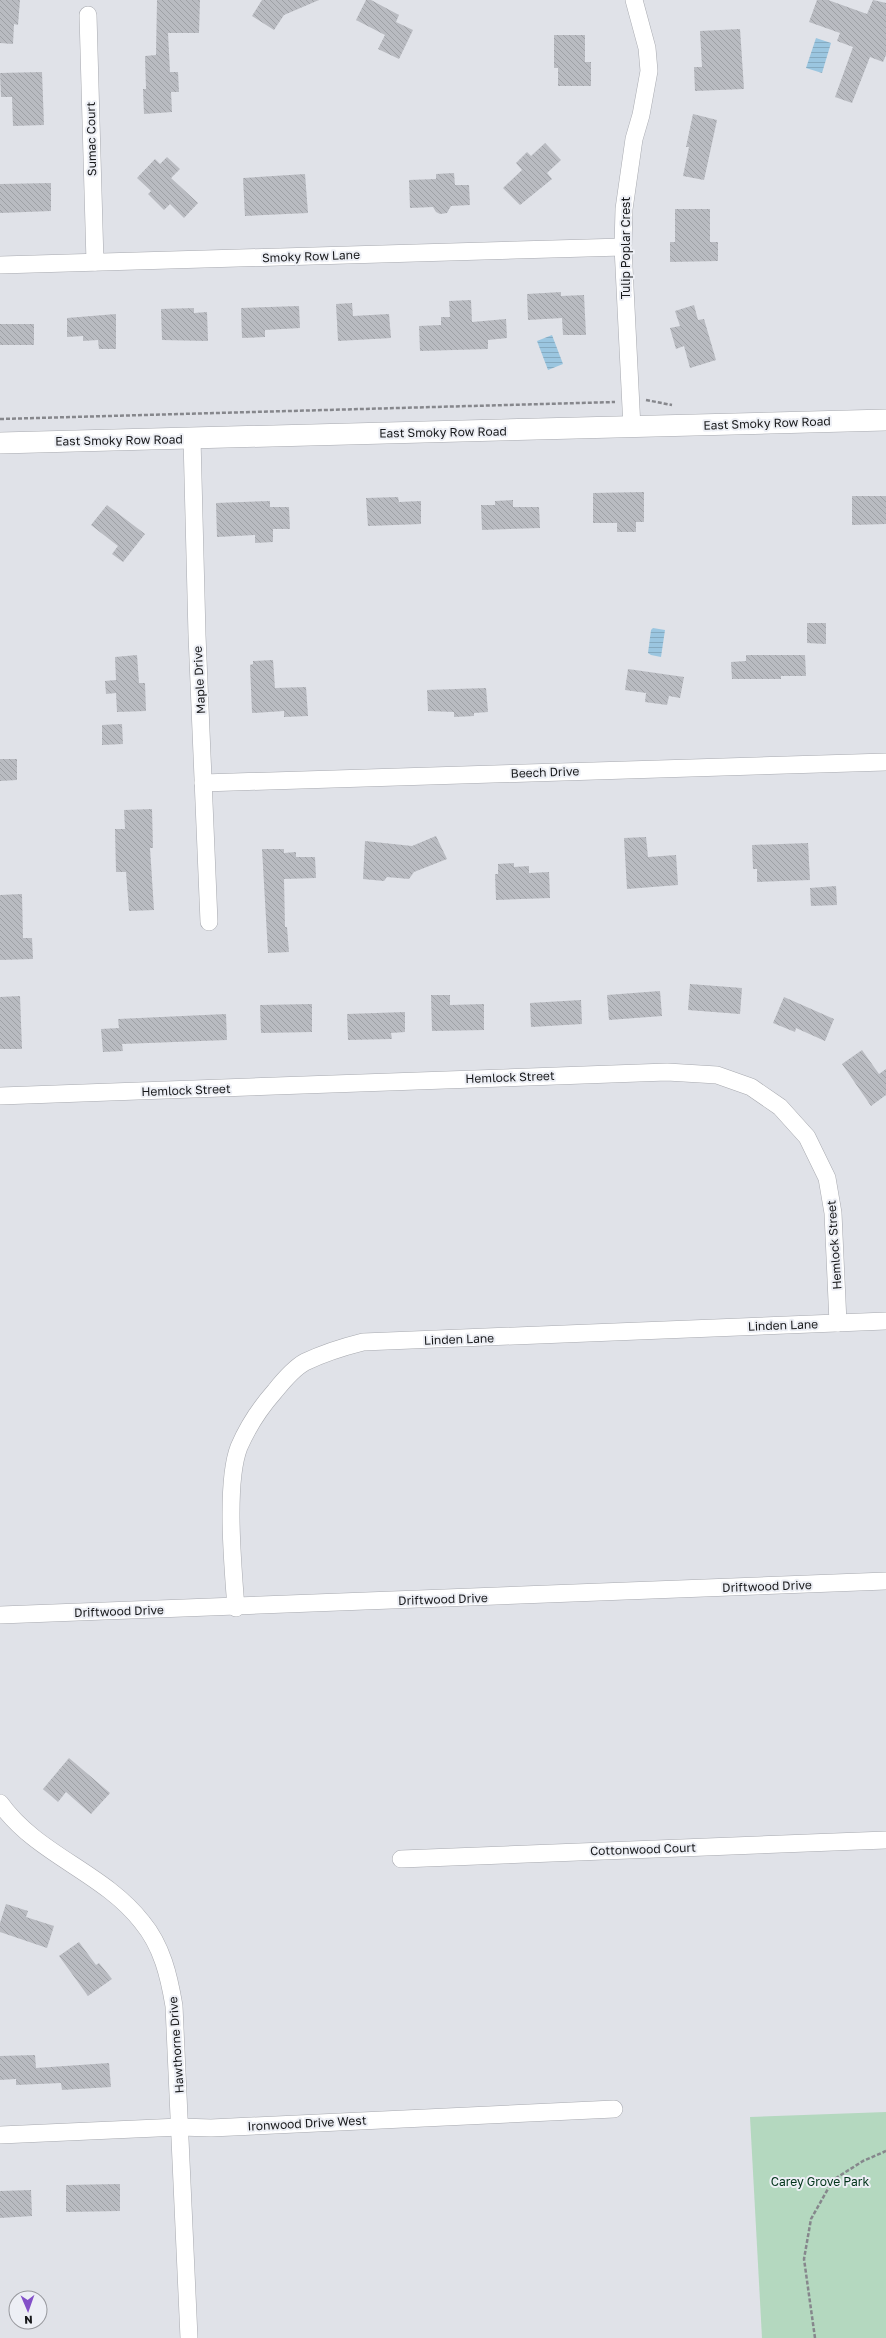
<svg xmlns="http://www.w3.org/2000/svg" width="886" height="2338" font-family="'Golos Text',sans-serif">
<defs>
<pattern id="water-rules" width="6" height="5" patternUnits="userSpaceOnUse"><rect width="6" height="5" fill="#9bc6e0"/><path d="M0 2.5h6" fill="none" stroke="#85aac0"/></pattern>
<pattern id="building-back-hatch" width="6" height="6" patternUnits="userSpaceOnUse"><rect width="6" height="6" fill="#b9bbc1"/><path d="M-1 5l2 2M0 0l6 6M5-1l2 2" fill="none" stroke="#9ea0a5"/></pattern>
</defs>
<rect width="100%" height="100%" fill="#e0e2e8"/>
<path fill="#b4d8bf" d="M886,2112V2338H762L750,2117Z"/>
<g fill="url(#water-rules)">
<path d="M816,38L831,43L822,73L806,68Z"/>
<path d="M552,335L563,364L548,370L537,341Z"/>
<path d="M653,628L665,630L661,657L651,655L648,653L651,630Z"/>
</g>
<g fill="url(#building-back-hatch)">
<path d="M0,0H20L18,25L14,24L13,44L0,43Z"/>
<path d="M157,0H200L199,33H168L170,72H178L179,92H171L172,112L144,114L143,89H146L145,56L156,55Z"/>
<path d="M262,0H319L284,15L274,30L252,16Z"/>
<path d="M366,0H371L399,15L396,22L413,30L399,59L378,49L385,35L356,20Z"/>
<path d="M817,0H828L867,14L873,0L886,3V55L883,62L870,57L852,103L835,97L853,47L837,41L840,33L809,22Z"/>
<path d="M740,29L744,89L695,91L694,67H702L700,31Z"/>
<path d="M554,35H585V62H591V86H558V68H554Z"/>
<path d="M42,72L44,125L13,126L12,97H1L0,73Z"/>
<path d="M693,114L717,120L704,180L683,176L689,147H686Z"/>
<path d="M545,143L561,160L547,173L552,179L520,205L503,188L522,170L516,163L527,152L531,156Z"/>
<path d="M167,157L180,169L171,178L198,203L184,218L170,204L164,210L148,194L151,191L137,178L155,159L160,164Z"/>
<path d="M454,173L455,185H469L470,205L451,206L447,213L440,214L436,212L433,207L410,208L409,180L436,179V174Z"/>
<path d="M305,174L308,213L245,216L243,178Z"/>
<path d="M51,183V211L0,213V184Z"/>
<path d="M675,209H710V242H718V261L670,262V242H675Z"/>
<path d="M561,292V296L584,295L586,335H563L562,318L528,320L527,294Z"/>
<path d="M471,300L472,322L506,319L507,338L488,340V349L420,351L419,326L441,325V317H450L449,301Z"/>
<path d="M352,303L353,316L389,314L391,338L338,341L336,304Z"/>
<path d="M694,305L698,320L704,319L716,360L690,368L684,346L676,349L670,328L680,326L675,311Z"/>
<path d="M299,306L300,328L265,330V337L242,338L241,308Z"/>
<path d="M194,308V313L207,312L208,341L162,340L161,309Z"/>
<path d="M116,314V349H99L98,340L83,341V336L67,337V318Z"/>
<rect x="0" y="324" width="34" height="21"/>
<path d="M644,492V522H636V532H617V523H593V493Z"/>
<path d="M852,496H886V524L852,525Z"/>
<path d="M398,497L399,502L421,501V524L368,526L366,498Z"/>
<path d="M513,500V507H539L540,528L482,530L481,505H495V501Z"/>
<path d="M270,501V507H289L290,529H273V542L255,543V535L217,537L216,503Z"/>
<path d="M107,505L145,534L123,562L112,554L118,546L91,525Z"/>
<path d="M807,623H826V644L807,643Z"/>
<path d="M137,655L139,683H145L146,711L117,712L116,693L106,694L105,681L116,680L115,657Z"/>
<path d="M746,655H805L806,676H781V679H732L731,662L746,661Z"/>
<path d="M273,660L275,688L306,687L308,716L284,717V711L252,713L250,665L253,664V661Z"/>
<path d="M628,669L684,677L680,698L669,696L667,705L645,702L646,693L625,690Z"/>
<path d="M486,688L488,712L474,713V716L454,717V712L428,711L427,690Z"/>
<path d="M122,724L123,744L102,745V725Z"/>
<path d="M0,759H17V780L0,781Z"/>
<path d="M152,809L153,848H150L154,910L129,911L126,872H116L115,829H125L124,810Z"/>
<path d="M436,836L447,859L414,872L409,879L387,877L384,881L363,879L365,841L412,846Z"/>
<path d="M646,837L648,857L676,855L678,885L627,889L624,838Z"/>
<path d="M808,843L810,880L757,882V869H753L752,845Z"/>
<path d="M262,849H284V853L296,852V857H315L316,878L284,879L285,927H287L289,952L268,953Z"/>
<path d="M514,863V867L529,866V873L549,872L550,898L496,900L495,874H498V864Z"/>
<path d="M836,886L837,905L811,906L810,888Z"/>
<path d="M22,894L23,938H32L33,959L0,960V895Z"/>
<path d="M690,984L742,988L740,1014L688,1010Z"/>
<path d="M660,991L662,1016L609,1020L607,995Z"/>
<path d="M431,995H450V1005L484,1004V1030L432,1031Z"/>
<path d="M20,996L22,1049H0V997Z"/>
<path d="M784,997L834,1019L825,1041L796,1028L795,1032L773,1023Z"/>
<path d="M581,1000L582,1024L531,1027L530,1003Z"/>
<path d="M312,1004V1032L261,1033L260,1005Z"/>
<path d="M405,1012V1032L391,1033L392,1039L348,1040L347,1014Z"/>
<path d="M226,1014L227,1040L122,1044L123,1051L103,1052L101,1029L119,1028L118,1019Z"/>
<path d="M862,1050L879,1074L886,1069V1095L871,1106L842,1064Z"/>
<path d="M69,1758L110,1793L91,1814L66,1792L58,1802L43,1789Z"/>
<path d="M6,1904L28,1911L26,1917L54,1926L47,1948L0,1932V1923Z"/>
<path d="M79,1942L96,1965L99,1963L112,1979L88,1996L59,1956Z"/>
<path d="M35,2055L36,2068L109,2063L111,2087L62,2090L61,2083L16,2085V2079L0,2080V2056Z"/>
<path d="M120,2184V2211L66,2212V2185Z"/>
<path d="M31,2190L32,2216L0,2218V2191Z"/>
</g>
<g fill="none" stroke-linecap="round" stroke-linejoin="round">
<g stroke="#a7a9af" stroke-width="18">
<g id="minor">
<path d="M88,15L95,262"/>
<path d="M0,265L623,247"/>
<path d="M632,428L623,247L624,209L634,139L641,115L649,71L647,48L634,0"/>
<path d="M192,438L197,635L209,922"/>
<path d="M203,783L886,762"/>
<path d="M0,1096L667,1072L717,1075L751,1087L780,1107L807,1137L827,1178L833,1213L838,1323"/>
<path d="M236,1608C233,1568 225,1483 239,1447C248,1426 260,1408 275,1391C283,1381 294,1368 305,1362C324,1353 343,1347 363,1342L886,1321"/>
<path d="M0,1615L886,1581"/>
<path d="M0,1803C37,1855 103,1872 142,1922C162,1946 169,1976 174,2006L189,2338"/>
<path d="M401,1859L886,1840"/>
<path d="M0,2135L180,2127L211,2128L614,2109"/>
</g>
</g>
<g stroke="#a7a9af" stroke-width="22">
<path id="tertiary" d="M0,443L886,420"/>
</g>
<g stroke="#86878c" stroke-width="2.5" stroke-dasharray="4 2" stroke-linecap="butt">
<path d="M646,400L672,405"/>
<path d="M0,419L615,402"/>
<path d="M815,2338L804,2259L811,2219L833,2180L863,2161L886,2151"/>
</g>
<use href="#minor" stroke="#fff" stroke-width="17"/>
<use href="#tertiary" stroke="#fff" stroke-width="21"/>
</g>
<g text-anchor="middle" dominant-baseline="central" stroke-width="4" stroke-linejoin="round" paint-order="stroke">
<g font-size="12" fill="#18191b" stroke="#edeff5">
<text transform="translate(91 139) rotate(-91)">Sumac Court</text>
<text transform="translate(625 248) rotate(-90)">Tulip Poplar Crest</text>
<text transform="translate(311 256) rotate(-2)">Smoky Row Lane</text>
<text transform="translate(767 423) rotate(-2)">East Smoky Row Road</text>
<text transform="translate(443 432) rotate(-1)">East Smoky Row Road</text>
<text transform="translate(119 440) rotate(-1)">East Smoky Row Road</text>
<text transform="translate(199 680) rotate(-93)">Maple Drive</text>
<text transform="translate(545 772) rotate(-2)">Beech Drive</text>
<text transform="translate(510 1077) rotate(-2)">Hemlock Street</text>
<text transform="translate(186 1090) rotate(-2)">Hemlock Street</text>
<text transform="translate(834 1245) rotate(-94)">Hemlock Street</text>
<text transform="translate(783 1325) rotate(-2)">Linden Lane</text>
<text transform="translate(459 1339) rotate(-2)">Linden Lane</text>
<text transform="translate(767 1586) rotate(-2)">Driftwood Drive</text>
<text transform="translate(443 1599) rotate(-2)">Driftwood Drive</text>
<text transform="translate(119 1611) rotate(-2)">Driftwood Drive</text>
<text transform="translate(643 1849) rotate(-2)">Cottonwood Court</text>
<text transform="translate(176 2045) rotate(-94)">Hawthorne Drive</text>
<text transform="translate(307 2123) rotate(-3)">Ironwood Drive West</text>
</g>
<g font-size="12" fill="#003319" stroke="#edeff5">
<text x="820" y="2181">Carey Grove Park</text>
</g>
</g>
<g transform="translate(28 2310) rotate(178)"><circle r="19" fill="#edeff5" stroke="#98999e"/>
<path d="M0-3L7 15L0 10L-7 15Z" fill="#8350c8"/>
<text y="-6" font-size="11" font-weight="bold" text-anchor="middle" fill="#18191b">N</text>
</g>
</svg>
